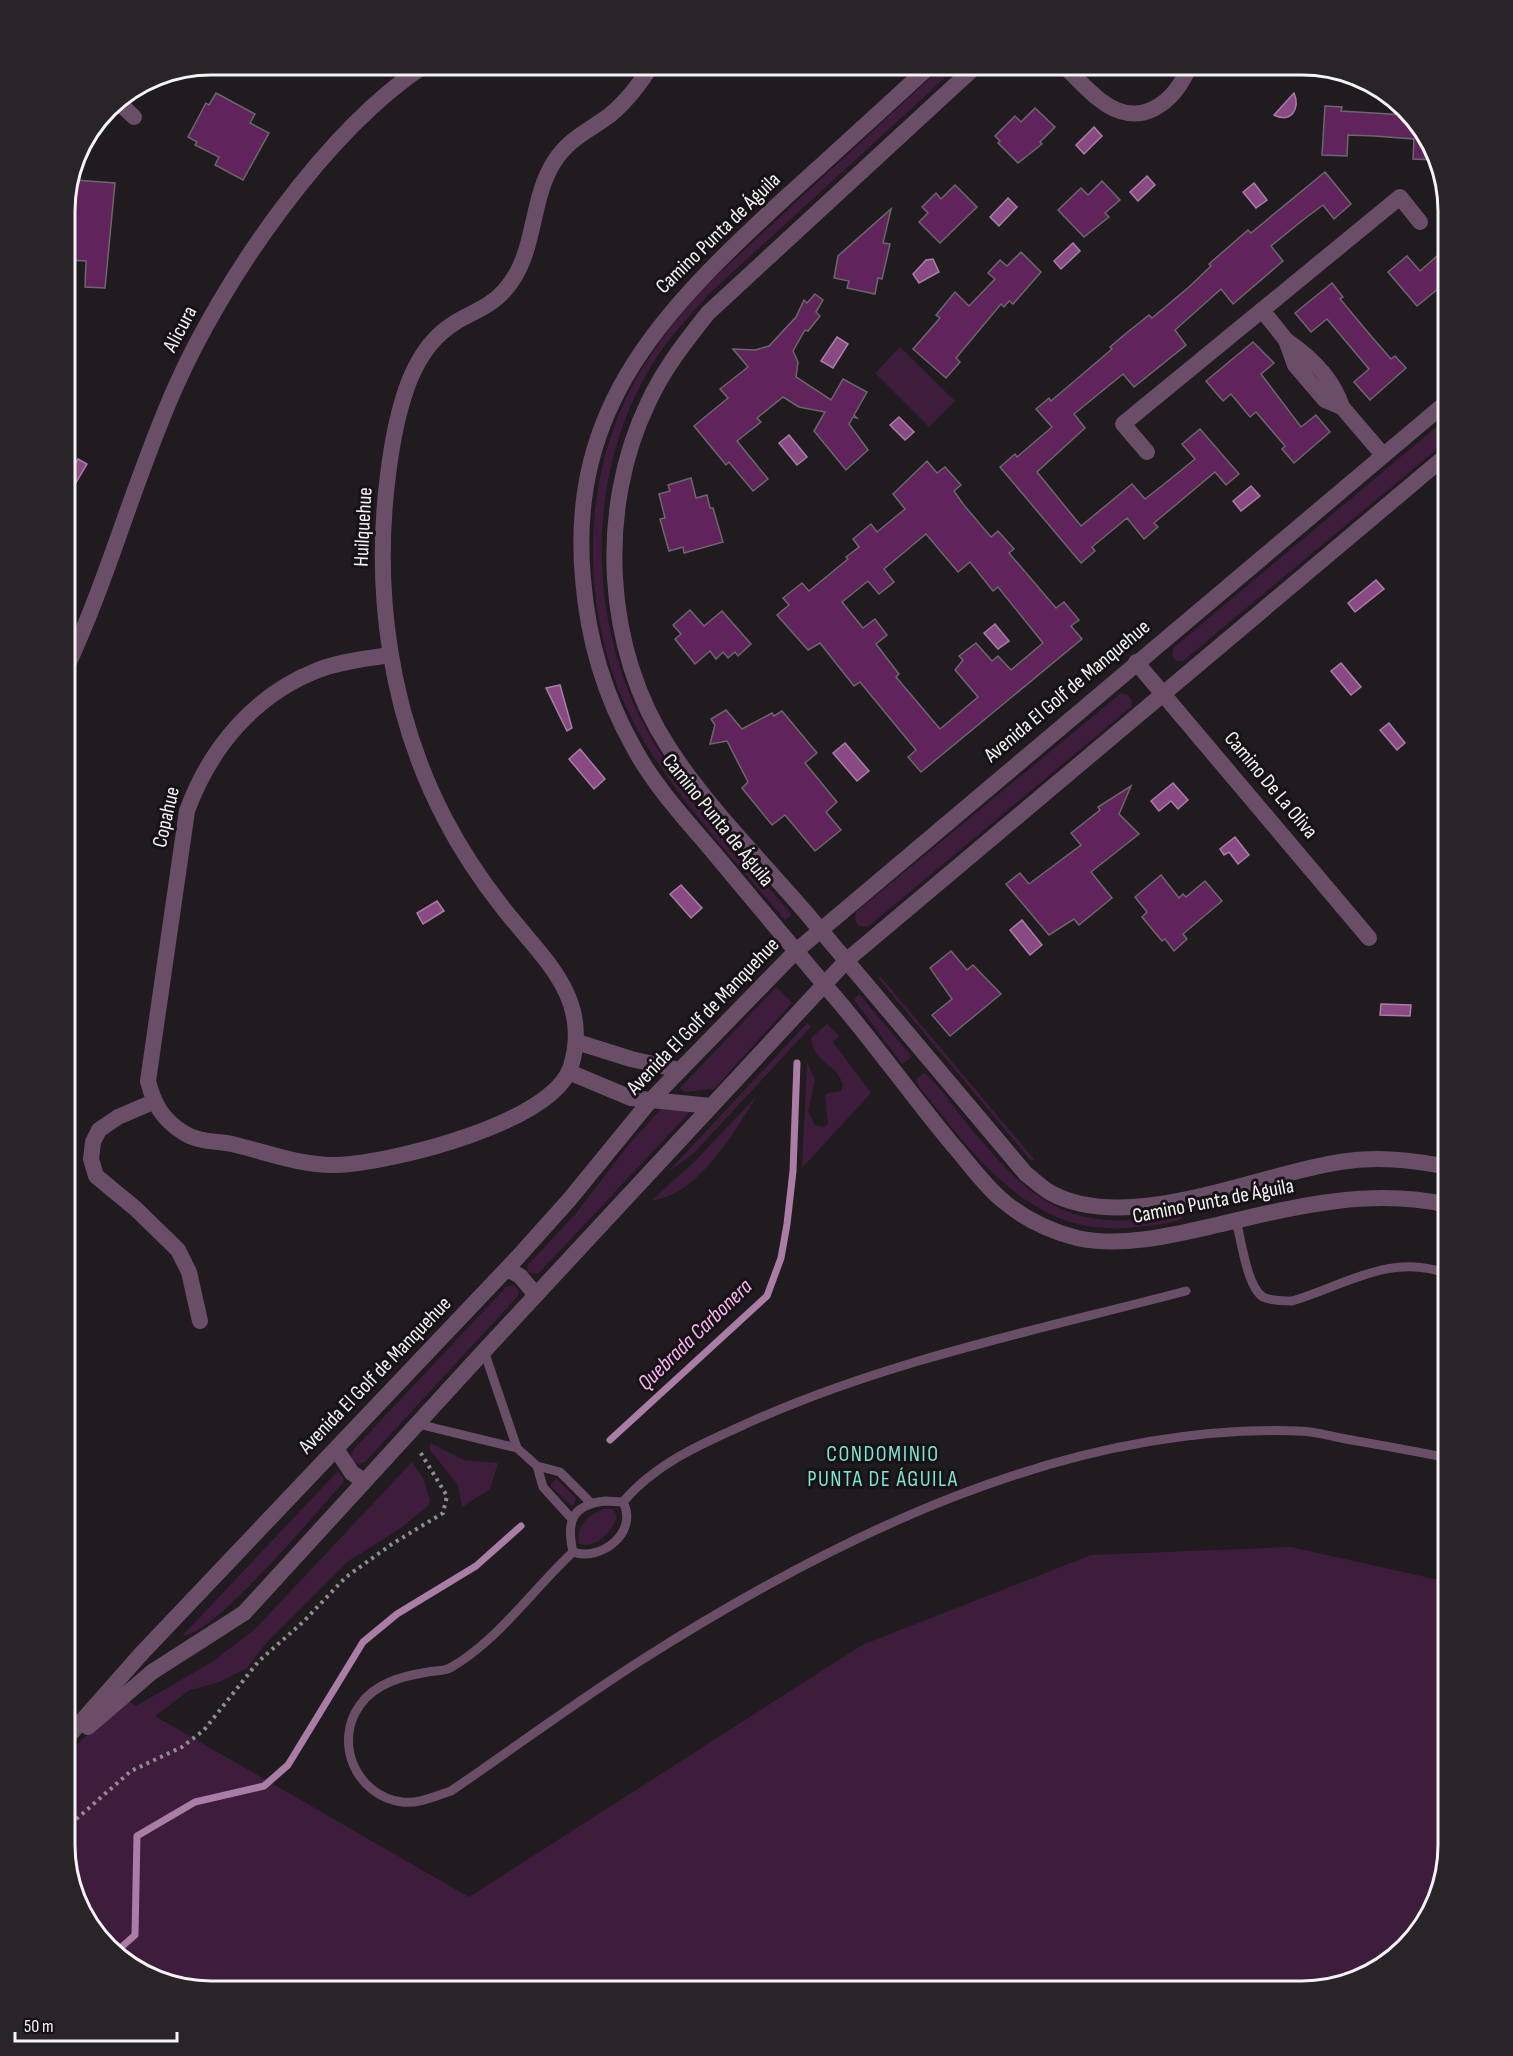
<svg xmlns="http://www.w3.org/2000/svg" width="1513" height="2056" font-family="'Sofia Sans Condensed',sans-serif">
<rect width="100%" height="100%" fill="#1f1b1e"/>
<g fill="#3e1c3b">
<path d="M944,65H959L710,293C694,311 677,329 663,348C583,462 583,623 653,741C690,804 745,859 792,915L785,920C737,863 684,807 645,743C582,640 575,498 630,390C649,353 674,322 701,290Z"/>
<path d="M900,347L955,401L929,427L875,373Z"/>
<path d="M1448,417V440L1183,661H1176L1172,656L1173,648Z"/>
<path d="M1121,693L1127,694L1132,700L1131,707L868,927L859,926L855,920L856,912Z"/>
<path d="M880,976L1034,1159L1032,1162L878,978Z"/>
<path d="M776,987L792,1003L714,1089L684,1092L680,1088Z"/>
<path d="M859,994L912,1057L902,1064L854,1000Z"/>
<path d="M807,1023L811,1027L693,1154L668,1172Z"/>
<path d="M827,1024L839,1036L833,1042L871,1093L802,1168L807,1062L815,1080L808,1111L815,1125L825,1127L828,1123L825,1096L828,1093L841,1091L843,1085C838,1065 813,1062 811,1038Z"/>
<path d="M924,1073C941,1086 955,1109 969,1126C1018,1184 1055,1229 1141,1219C1155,1218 1168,1213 1182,1211L1186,1215C1175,1225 1152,1225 1138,1227C1032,1240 978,1159 919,1087L916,1079Z"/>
<path d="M757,1096C735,1131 697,1197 652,1200L695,1161Z"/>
<path d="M663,1107L688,1109L689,1113L538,1274L528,1272L527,1266L577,1212L629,1144Z"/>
<path d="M514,1285L519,1291L518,1296L365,1462L359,1464L350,1460L353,1450L506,1287Z"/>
<path d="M430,1443L464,1460L498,1463L490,1489L462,1507L458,1485L430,1450Z"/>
<path d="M412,1462L423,1478L430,1500L428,1506L401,1528L347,1562L267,1642L247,1668L217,1683L190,1690L155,1716L469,1897L862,1645L1091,1555L1291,1547L1448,1582V1845L1429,1918L1375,1972L1302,1991H202L138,1972L84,1918L65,1845V1755L126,1700L136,1706L212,1662L255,1629Z"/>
<path d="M337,1472L343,1477L344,1482C315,1513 217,1633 182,1636Z"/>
<path d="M556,1478L576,1498L574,1505H570L550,1485Z"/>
<path d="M604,1509H613L617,1517C612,1532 596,1549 579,1544C576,1526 587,1515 604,1509Z"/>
</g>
<g fill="#894a84" stroke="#aa7da6" stroke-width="1.5">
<path d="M1294,93C1301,108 1291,124 1274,115Z"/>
<path d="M1094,127L1102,136L1084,154L1076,145Z"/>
<path d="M1147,176L1155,185L1138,201L1130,192Z"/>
<path d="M1254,183L1267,200L1256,208L1243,192Z"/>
<path d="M1008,198L1017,207L999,226L990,217Z"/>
<path d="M1073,243L1080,251L1061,269L1054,261Z"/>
<path d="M933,259L939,272L919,283L913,274L926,260Z"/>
<path d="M837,337L848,344L833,368L821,361Z"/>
<path d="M899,417L914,432L905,440L890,425Z"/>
<path d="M789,435L807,457L797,465L779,443Z"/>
<path d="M78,459L87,464L71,491L65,488V482Z"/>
<path d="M1251,486L1260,496L1241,511L1233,501Z"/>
<path d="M1376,580L1384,589L1355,612L1348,603Z"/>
<path d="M995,624L1009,641L998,649L984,633Z"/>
<path d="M1341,663L1361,687L1351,695L1331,671Z"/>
<path d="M560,685L572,728L567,731L546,688Z"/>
<path d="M1389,723L1405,743L1397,750L1380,730Z"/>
<path d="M845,743L869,771L857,781L833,753Z"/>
<path d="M580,749L605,779L594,789L569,759Z"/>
<path d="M1173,783L1188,800L1178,809L1171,801L1159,811L1151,801Z"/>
<path d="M1235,837L1249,855L1238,864L1229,852L1224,855L1220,849Z"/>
<path d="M681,885L702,908L691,918L670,894Z"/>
<path d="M437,901L444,911L423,924L417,913Z"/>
<path d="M1022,920L1042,945L1030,955L1010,930Z"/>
<path d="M1381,1004L1411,1005L1410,1016L1380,1015Z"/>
</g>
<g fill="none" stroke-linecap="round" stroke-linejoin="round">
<g stroke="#aa7da6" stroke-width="7">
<path d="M610,1440L767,1296L781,1258L787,1224L793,1171L797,1063"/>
<path d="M117,1951L135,1935L137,1836L195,1802L264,1786L288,1765L363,1642L397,1614L476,1566L521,1526"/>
</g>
</g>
<g fill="#60235c" stroke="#6b676a" stroke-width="1.5" fill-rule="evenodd">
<path d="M216,93L255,114L250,123L269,133L243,180L215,165L219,157L195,145L197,142L188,137L206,103L209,105Z"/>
<path d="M1325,106L1342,107L1341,111L1406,115L1429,138L1435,160L1413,159L1414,139L1374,136L1348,135L1347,156L1322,155Z"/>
<path d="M1035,108L1055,127L1040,142L1042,144L1018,163L998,143L1000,141L995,136L1015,116L1021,122Z"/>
<path d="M1325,172L1351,204L1334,219L1323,205L1303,220L1271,246L1283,261L1233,304L1221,289L1175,330L1186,345L1134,387L1123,374L1074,414L1085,428L1037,472L1081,526L1132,484L1145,499L1163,485L1195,459L1182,444L1200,429L1239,474L1226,485L1215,472L1154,523L1158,527L1144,539L1127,518L1092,547L1095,551L1081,563L1000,467L1015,454L1017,457L1052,427L1036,409L1049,398L1051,401L1112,349L1110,347L1124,335L1149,315L1152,318L1189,287L1211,266L1209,264L1248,230L1251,233Z"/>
<path d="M75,180L115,183L105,288L85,287L86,261L72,260L73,246H65V226H72Z"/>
<path d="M1102,181L1120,200L1105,213L1109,217L1084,237L1058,210L1081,188L1088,195Z"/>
<path d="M955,185L977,207L940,243L919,222L928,213L922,207L936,193L941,199Z"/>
<path d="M891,209L883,243L890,244L882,279L878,278L875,294L847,288L849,281L834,278L838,256Z"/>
<path d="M1021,252L1041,272L1013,304L1009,301L1004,307L1001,304L956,358L960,362L946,378L913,349L940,318L936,315L955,292L969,306L995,279L988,273L1000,260L1007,266Z"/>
<path d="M1407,256L1420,271L1437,256L1449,269V280L1417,306L1388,272Z"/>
<path d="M1332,283L1343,297L1340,299L1371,336L1391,359L1395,356L1406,368L1370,400L1354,382L1369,369L1327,319L1311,332L1295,313Z"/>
<path d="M815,294L823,300L816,312L820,316L808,331L805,330L793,351L798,362L796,377L831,400L843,379L867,392L854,415L857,418L853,417L849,424L868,450L846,470L814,431L825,412L799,407L783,397L757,418L761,422L737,441L768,479L753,491L729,462L726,465L694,426L728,398L720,389L748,367L733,349L755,350L769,346L796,317L804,300L807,303Z"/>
<path d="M1253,342L1274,363L1261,374L1301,427L1316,415L1330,432L1294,463L1282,449L1285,446L1256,412L1250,417L1231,394L1223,401L1206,381Z"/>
<path d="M927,461L937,473L945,467L961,485L954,491L963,504L991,537L998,531L1014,549L1009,553L1056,608L1064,602L1079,620L1071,626L1082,639L921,772L908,757L916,750L860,682L854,686L820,643L808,650L777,615L789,605L783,598L802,583L809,591L848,559L846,557L859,547L853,539L871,524L877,532L905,509L893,494ZM926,534L958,572L970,562L993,591L998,587L1043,643L1011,670L998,656L992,661L976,643L959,656L963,660L955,670L978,697L940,729L896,677L899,674L876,644L887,635L875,619L863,628L842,602L868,581L879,594L894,582L884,569Z"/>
<path d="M691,478L696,498L707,495L710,508H713L723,542L684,553L683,547L669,551L660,519L665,518L659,494L670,491L668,485Z"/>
<path d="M690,610L704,626L722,611L751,644L738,656L735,652L728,658L723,652L716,659L710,651L695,664L675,639L681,634L673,625Z"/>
<path d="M726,710L742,729L772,713L774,716L782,711L817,753L805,763L837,802L826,812L841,830L815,851L785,815L772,825L742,788L748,782L727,741L710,744L715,725L711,719Z"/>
<path d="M1131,786L1119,814L1139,834L1091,872L1112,898L1079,925L1074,919L1049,935L1006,884L1020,873L1029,884L1081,845L1071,833L1100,810L1098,807Z"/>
<path d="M1161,875L1179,898L1183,894L1186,897L1205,881L1222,901L1183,934L1187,939L1174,951L1165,939L1162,941L1142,917L1147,912L1135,897Z"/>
<path d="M951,951L967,970L973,965L1001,994L950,1036L932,1015L952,999L930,968Z"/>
</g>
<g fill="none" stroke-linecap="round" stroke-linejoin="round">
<path stroke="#908d8f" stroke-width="4" stroke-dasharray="3 4.5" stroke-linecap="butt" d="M65,1829L131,1771L182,1747L204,1730L258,1662L304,1621L346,1577L392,1544L443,1513L447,1496L419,1450"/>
<g stroke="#6a4e67" stroke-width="9">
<path d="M1236,1220C1241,1239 1247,1287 1263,1297C1271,1301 1283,1301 1292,1301C1346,1285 1391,1252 1448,1274"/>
<path d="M484,1351L517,1448"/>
<path d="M418,1424L517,1448L537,1466L560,1472L590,1502"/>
<path d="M537,1466L543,1487L572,1519"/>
<path d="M605,1501L623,1502C639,1532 601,1562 573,1552C566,1521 572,1505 605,1501Z"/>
<path d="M623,1502C656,1463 703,1443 748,1423C888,1360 1038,1330 1186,1291"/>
<path d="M573,1552C534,1588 497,1642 450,1668C444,1671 435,1671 428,1672C403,1676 375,1683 360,1705C333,1742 356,1796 402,1802C419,1804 435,1796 451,1791C514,1748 576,1702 640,1661C833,1538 1064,1423 1298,1431C1314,1431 1330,1436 1346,1439C1380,1445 1415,1451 1448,1458"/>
</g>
<g stroke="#6a4e67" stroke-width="16">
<path d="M931,65C883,109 834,154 785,198C667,307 567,404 583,579C588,640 604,695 634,748C655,787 686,820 714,853C754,901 794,949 835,997C876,1045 912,1096 952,1144C968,1162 983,1184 1002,1200C1023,1218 1050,1231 1077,1238C1122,1248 1173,1235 1217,1225C1293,1207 1371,1187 1448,1205"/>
<path d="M977,65L708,313C685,342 663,370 648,403C597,509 604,649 669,748C708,808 761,860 807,914C880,1000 953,1087 1026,1174C1034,1180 1042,1188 1051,1193C1129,1235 1258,1174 1340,1162C1377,1156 1412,1160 1448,1167"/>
<path d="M1063,65C1075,76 1087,90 1100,100C1139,131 1174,104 1190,65"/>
<path d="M116,100L134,117"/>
<path d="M1262,310L1286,340L1295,365L1325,400L1342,407C1333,378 1311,357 1286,340"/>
<path d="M1342,407L1383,455"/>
<path d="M1147,452L1123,424L1400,197L1420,222"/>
<path d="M390,655C366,659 341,661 318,670C254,695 210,748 187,811L148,1081C154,1105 163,1120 184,1133C198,1142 216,1141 232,1144C266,1152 301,1166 336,1165C391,1163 554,1123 571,1066C592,997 542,958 503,908C481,880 461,850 445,819C390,714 373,591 388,475C392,442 398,409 410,379C420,355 434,335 456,322C473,312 491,306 504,291C537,256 529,201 554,162C568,139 590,130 610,115C628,100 640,83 652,65"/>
<path d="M1136,662L1369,938"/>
<path d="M65,671C108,580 134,480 175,388C223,279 325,131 425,65"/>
<path d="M577,1042L631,1059L680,1070"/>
<path d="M569,1072L631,1098L711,1106"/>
<path d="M153,1102L118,1117L99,1130L93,1142L91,1159L96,1176L136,1209L178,1250L189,1272L200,1321"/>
<path d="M507,1269L520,1276L536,1295"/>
<path d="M336,1449L352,1473L364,1481"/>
<path d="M88,1727L152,1672L244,1613L484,1351L847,960L1448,454"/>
<path d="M65,1740L141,1654L517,1258L569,1200L650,1101L796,951L1448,401"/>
</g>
</g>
<g text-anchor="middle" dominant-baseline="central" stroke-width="6" stroke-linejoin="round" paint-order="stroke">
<g font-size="21" fill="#f6f3f5" stroke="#161215">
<text transform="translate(718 233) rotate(-44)">Camino Punta de Águila</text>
<text transform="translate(180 329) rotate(-62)">Alicura</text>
<text transform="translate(363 527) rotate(-87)">Huilquehue</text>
<text transform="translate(1067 691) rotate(-40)">Avenida El Golf de Manquehue</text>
<text transform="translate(1271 785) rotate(50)">Camino De La Oliva</text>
<text transform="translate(166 817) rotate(-77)">Copahue</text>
<text transform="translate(718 820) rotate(51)">Camino Punta de Águila</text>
<text transform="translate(703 1016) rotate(-46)">Avenida El Golf de Manquehue</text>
<text transform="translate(1213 1201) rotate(-11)">Camino Punta de Águila</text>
<text transform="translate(375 1375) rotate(-46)">Avenida El Golf de Manquehue</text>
</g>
<g font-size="22" font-style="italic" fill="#fcb4f4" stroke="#161215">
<text transform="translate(695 1335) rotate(-44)">Quebrada Carbonera</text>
</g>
<g font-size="22" letter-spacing="1.5" fill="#7fe5d2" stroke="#161215">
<text x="883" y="1454">CONDOMINIO<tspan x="883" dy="25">PUNTA DE ÁGUILA</tspan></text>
</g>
</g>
<path d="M0 0H1513V2056H0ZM211 75H1302A136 136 0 0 1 1438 211V1845A136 136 0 0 1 1302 1981H211A136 136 0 0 1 75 1845V211A136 136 0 0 1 211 75Z" fill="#282427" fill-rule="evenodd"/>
<path fill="none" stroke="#f6f3f5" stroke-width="3" d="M211 75H1302A136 136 0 0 1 1438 211V1845A136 136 0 0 1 1302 1981H211A136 136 0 0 1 75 1845V211A136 136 0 0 1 211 75Z"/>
<path d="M15 2032v9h162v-9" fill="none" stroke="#f6f3f5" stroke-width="3"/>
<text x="24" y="2032" font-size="18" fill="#f6f3f5" stroke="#161215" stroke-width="4.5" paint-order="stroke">50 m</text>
</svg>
